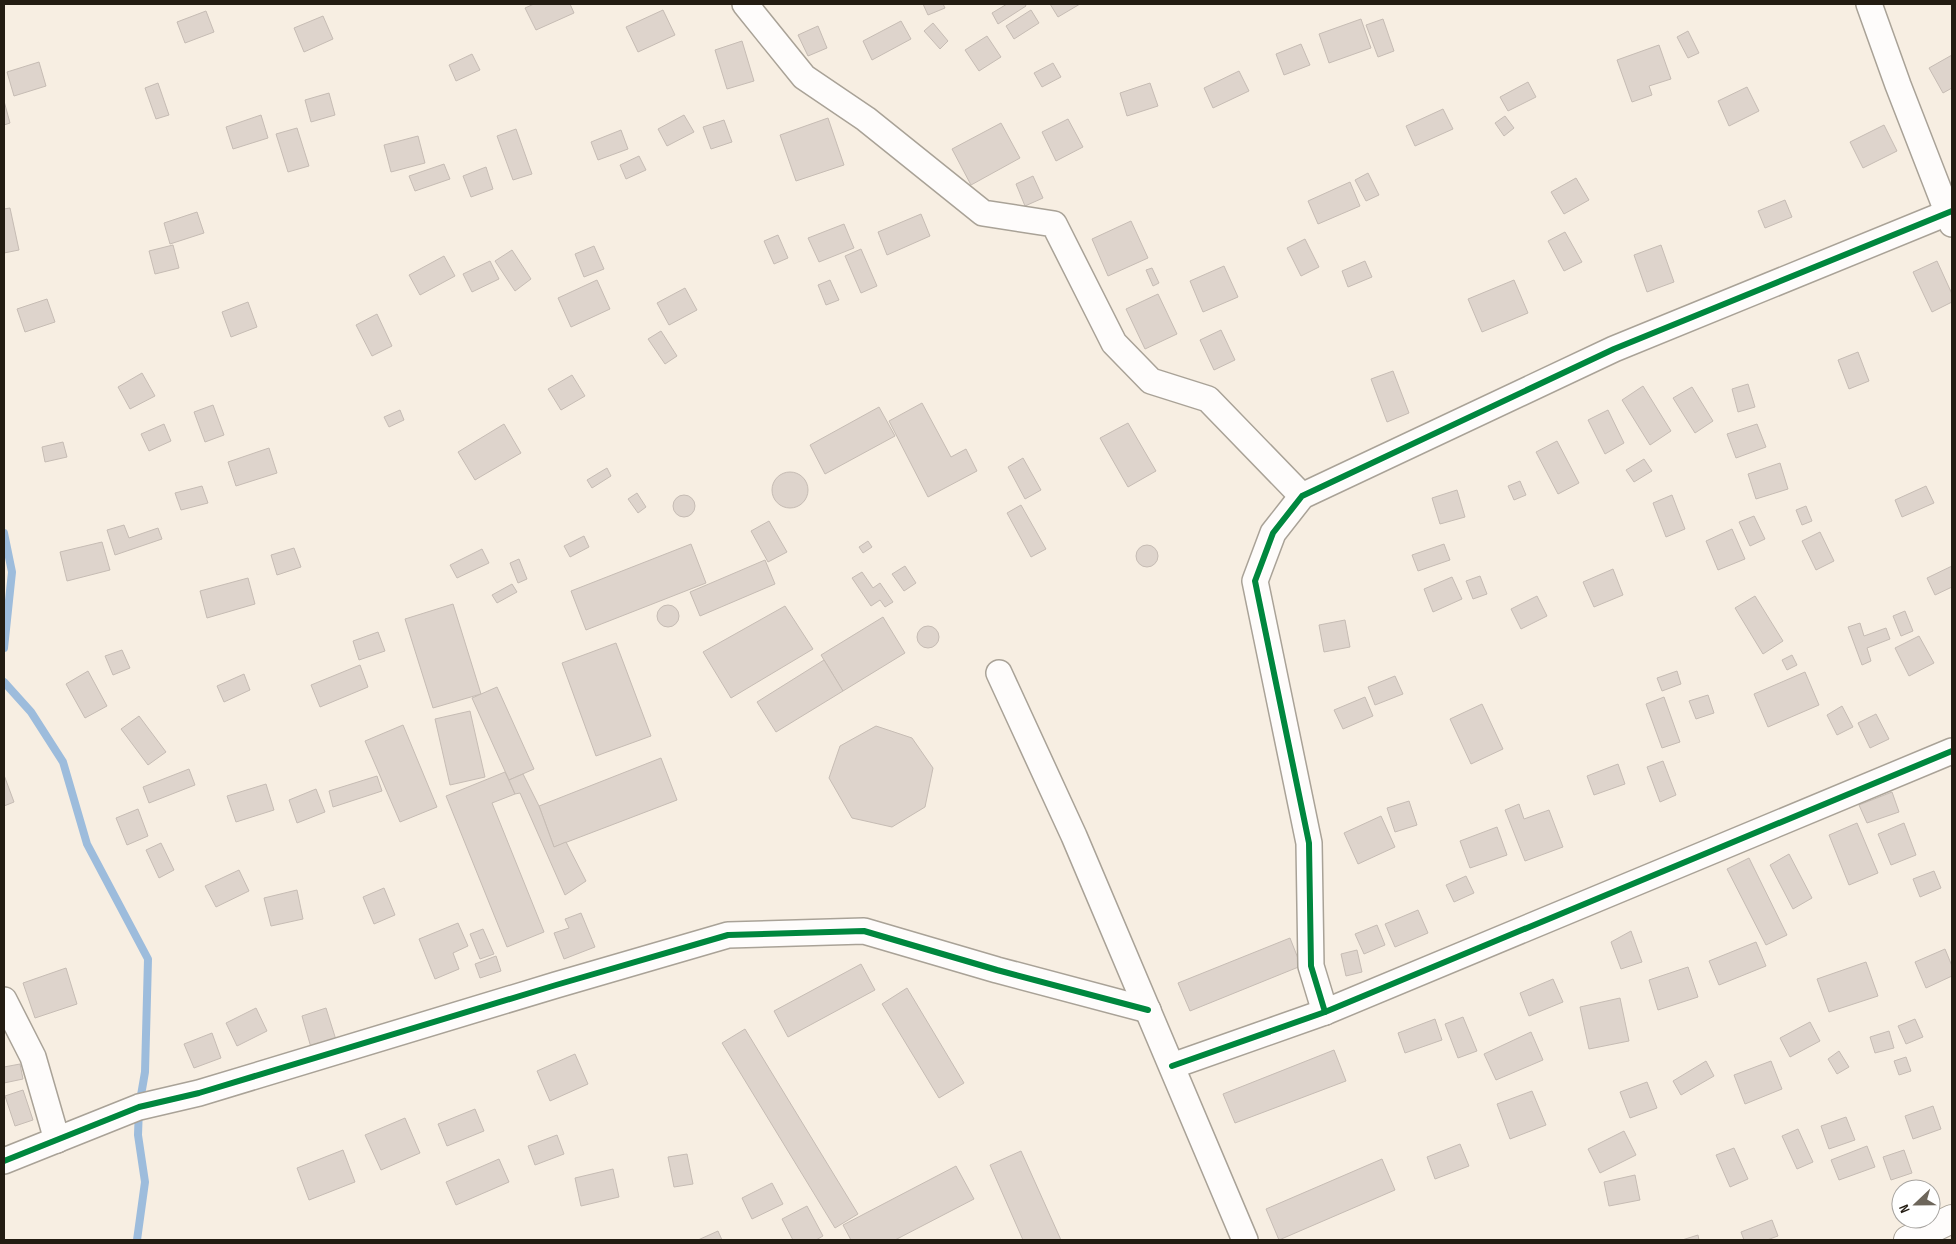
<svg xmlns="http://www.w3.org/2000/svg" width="1956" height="1244" font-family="'Sofia Sans Condensed',sans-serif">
<rect width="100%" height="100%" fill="#f7eee2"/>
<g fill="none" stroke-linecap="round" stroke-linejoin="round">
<g stroke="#9dbcdc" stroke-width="8">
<path d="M4,533L12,572L4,648"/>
<path d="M4,682L31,712L63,762L87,844L148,959L145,1072L139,1107L138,1135L145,1182L137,1240"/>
</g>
</g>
<g fill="#ded4cc" stroke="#c6bcb4">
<path d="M534,4H570L574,13L536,30L525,8Z"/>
<path d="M923,4H943L945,8L928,15Z"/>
<path d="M1007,4H1025L1026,6L998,24L992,13Z"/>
<path d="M1050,4H1080L1058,17Z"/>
<path d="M663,10L675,35L638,52L626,27Z"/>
<path d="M1031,10L1039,23L1014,39L1006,26Z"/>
<path d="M206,11L214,32L185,43L177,22Z"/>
<path d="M323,16L333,39L304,52L294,28Z"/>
<path d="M1361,19L1371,48L1329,63L1319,34Z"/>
<path d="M1383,19L1394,51L1378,57L1366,25Z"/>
<path d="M901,21L911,39L872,60L863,41Z"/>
<path d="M933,23L948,41L940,49L924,31Z"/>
<path d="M818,26L827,48L808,56L798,35Z"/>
<path d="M1688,31L1699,53L1688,58L1677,37Z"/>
<path d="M987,36L1001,57L979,71L965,50Z"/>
<path d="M742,41L754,81L727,89L715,50Z"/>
<path d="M1301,44L1310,65L1284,75L1276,54Z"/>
<path d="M1659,45L1671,79L1649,86L1652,95L1632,102L1617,60Z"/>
<path d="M472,54L480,70L456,81L449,65Z"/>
<path d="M1952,55V88L1943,93L1929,68Z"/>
<path d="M39,62L46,86L14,96L7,72Z"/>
<path d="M1053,63L1061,77L1042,87L1034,73Z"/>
<path d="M1239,71L1249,91L1213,108L1204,88Z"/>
<path d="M1528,82L1536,97L1508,111L1500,97Z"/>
<path d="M158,83L169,115L156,119L145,88Z"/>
<path d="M1150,83L1158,106L1127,116L1120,93Z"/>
<path d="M1747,87L1759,111L1729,126L1718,101Z"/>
<path d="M329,93L335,115L311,122L305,100Z"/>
<path d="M4,101L10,123L4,125Z"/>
<path d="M1443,109L1453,129L1415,146L1406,126Z"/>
<path d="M261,115L268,138L233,149L226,127Z"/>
<path d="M684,115L694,132L667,146L658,129Z"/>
<path d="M1505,116L1514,128L1504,136L1495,123Z"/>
<path d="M828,118L844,165L796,181L780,135Z"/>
<path d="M1068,119L1083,147L1056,161L1042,132Z"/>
<path d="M724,120L732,142L711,149L703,127Z"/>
<path d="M1001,123L1020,158L971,185L952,149Z"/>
<path d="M1884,125L1897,151L1863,168L1850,142Z"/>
<path d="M297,128L309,166L288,172L276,134Z"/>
<path d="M516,129L532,174L513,180L497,136Z"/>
<path d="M621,130L628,149L598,160L591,142Z"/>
<path d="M418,136L425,163L391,172L384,145Z"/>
<path d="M639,156L646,170L626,179L620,165Z"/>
<path d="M444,164L450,179L415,191L409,176Z"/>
<path d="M486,167L493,189L471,197L463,176Z"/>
<path d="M1368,173L1379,195L1366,201L1355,180Z"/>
<path d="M1033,176L1043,198L1025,206L1016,184Z"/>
<path d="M1576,178L1589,200L1564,214L1551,192Z"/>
<path d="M1350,182L1360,206L1318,224L1308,201Z"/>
<path d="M1785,200L1792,217L1765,228L1758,211Z"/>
<path d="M10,208L19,250L4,253V209Z"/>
<path d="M197,212L204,233L170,244L164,223Z"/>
<path d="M921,214L930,236L887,255L878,232Z"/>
<path d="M1131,221L1148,258L1108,276L1092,239Z"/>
<path d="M844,224L854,248L819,262L808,238Z"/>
<path d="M1565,232L1582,262L1564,271L1548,241Z"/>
<path d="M778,235L788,258L774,264L764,241Z"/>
<path d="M1305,239L1319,267L1301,276L1287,248Z"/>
<path d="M173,245L179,268L155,274L149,251Z"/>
<path d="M1661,245L1674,282L1647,292L1634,255Z"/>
<path d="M594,246L604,269L584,277L575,254Z"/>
<path d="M861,249L877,286L861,293L845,256Z"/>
<path d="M512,250L531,279L515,291L495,261Z"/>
<path d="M444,256L455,276L420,295L409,275Z"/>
<path d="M490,261L499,279L472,292L463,274Z"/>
<path d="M1365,261L1372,277L1348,287L1342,271Z"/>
<path d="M1937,261L1952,294V302L1932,312L1913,272Z"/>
<path d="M1224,266L1238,297L1203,312L1190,281Z"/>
<path d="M1152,268L1159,283L1153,286L1146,270Z"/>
<path d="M597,280L610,309L571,327L558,298Z"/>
<path d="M830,280L839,300L826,305L818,285Z"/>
<path d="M1514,280L1528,313L1482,332L1468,299Z"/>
<path d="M685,288L697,310L669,325L657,303Z"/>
<path d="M1158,294L1177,334L1145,349L1126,309Z"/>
<path d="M47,299L55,322L25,332L17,309Z"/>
<path d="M248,302L257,327L231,337L222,312Z"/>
<path d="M377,314L392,346L372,356L356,325Z"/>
<path d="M1221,330L1235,360L1214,370L1200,340Z"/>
<path d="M661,331L677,356L665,364L648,339Z"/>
<path d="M1858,352L1869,381L1849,389L1838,360Z"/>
<path d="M1393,371L1409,413L1387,422L1371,379Z"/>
<path d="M142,373L155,396L130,409L118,387Z"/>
<path d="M572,375L585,396L561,410L548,389Z"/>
<path d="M1748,384L1755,407L1738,412L1732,389Z"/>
<path d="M1643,386L1671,431L1650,445L1622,400Z"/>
<path d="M1692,387L1713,421L1695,433L1673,398Z"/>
<path d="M922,403L951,457L966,449L977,471L928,497L889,421Z"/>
<path d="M213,405L224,435L205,442L194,412Z"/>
<path d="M879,407L895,436L825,474L810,445Z"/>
<path d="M400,410L404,420L389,427L384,417Z"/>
<path d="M1608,410L1624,443L1605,454L1588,420Z"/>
<path d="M1128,423L1156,471L1128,487L1100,438Z"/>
<path d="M164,424L171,441L149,451L141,434Z"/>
<path d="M504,424L521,453L475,480L458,452Z"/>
<path d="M1757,424L1766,447L1736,458L1727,434Z"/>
<path d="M1557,441L1579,483L1558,494L1536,452Z"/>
<path d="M63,442L67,457L45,462L42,447Z"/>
<path d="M269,448L277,473L236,486L228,462Z"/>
<path d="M1023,458L1041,490L1025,499L1008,467Z"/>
<path d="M1644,459L1652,471L1634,482L1626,470Z"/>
<path d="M1780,463L1788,489L1756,499L1748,474Z"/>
<path d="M607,468L611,476L592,488L587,480Z"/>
<circle cx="790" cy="490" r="18"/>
<path d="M1520,481L1526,495L1514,500L1508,486Z"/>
<path d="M202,486L208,503L181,510L175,493Z"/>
<path d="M1926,486L1934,503L1902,517L1895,500Z"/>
<path d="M1457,490L1465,517L1440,524L1432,498Z"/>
<path d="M637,493L646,507L638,513L628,499Z"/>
<circle cx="684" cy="506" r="11"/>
<path d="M1672,495L1685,529L1666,537L1653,503Z"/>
<path d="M1021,505L1046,549L1031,557L1007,513Z"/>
<path d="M1806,506L1812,521L1802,525L1796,510Z"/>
<path d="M1754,516L1765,539L1750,546L1739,522Z"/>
<path d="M769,521L787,552L768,562L751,531Z"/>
<path d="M124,525L129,538L158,528L162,539L115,555L107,530Z"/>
<path d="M1732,529L1745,559L1718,570L1706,541Z"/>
<path d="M1820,532L1834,561L1816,570L1802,541Z"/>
<path d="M584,536L589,547L570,557L564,546Z"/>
<path d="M868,541L872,547L863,553L859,547Z"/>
<path d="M102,542L110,570L67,581L60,552Z"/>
<path d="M691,544L706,583L586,630L571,591Z"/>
<path d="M1444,544L1450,560L1418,571L1412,555Z"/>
<circle cx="1147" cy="556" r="11"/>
<path d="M294,548L301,567L277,575L271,555Z"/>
<path d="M482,549L489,563L457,578L450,565Z"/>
<path d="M519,559L527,579L518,583L510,563Z"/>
<path d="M765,560L775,584L700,616L690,592Z"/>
<path d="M905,566L916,583L904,591L892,574Z"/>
<path d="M1952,566V587L1935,595L1927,578Z"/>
<path d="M1613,569L1623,595L1594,607L1583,582Z"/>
<path d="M862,572L873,588L880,583L893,602L885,607L880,600L871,606L852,578Z"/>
<path d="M1480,576L1487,594L1473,599L1466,581Z"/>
<path d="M1452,577L1462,599L1433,612L1424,589Z"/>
<path d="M248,578L255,604L207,618L200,591Z"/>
<path d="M512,584L517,592L497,603L492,595Z"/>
<path d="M1537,596L1547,616L1521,629L1511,609Z"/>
<path d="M1755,596L1783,641L1763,654L1735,608Z"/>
<path d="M453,604L481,694L433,708L405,619Z"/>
<circle cx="668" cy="616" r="11"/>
<path d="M785,606L813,649L731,698L703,652Z"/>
<path d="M1905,611L1913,631L1901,636L1893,616Z"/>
<path d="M883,617L905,653L843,691L821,655Z"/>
<path d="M1345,620L1350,647L1324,652L1319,625Z"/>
<path d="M1860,623L1864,636L1886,628L1890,639L1867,648L1871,661L1862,665L1848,627Z"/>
<circle cx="928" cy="637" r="11"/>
<path d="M378,632L385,651L359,660L353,641Z"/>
<path d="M1919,636L1934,663L1909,676L1895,648Z"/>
<path d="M616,643L651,736L596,756L562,663Z"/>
<path d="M122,650L130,668L113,675L105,656Z"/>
<path d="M1792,655L1797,665L1787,670L1782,660Z"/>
<path d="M824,660L843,691L776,732L757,702Z"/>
<path d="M360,665L368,687L320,707L311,685Z"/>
<path d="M88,671L107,706L85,718L66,684Z"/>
<path d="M1677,671L1681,684L1662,691L1657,678Z"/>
<path d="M1805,672L1819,705L1768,727L1754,694Z"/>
<path d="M244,674L250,690L224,702L217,686Z"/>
<path d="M1395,676L1403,694L1375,705L1368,687Z"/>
<path d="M497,687L534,769L509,780L472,698Z"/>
<path d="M1708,695L1714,713L1696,719L1689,701Z"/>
<path d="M1365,697L1373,716L1343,729L1334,710Z"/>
<path d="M1664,697L1680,742L1662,748L1646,704Z"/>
<path d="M1482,704L1503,749L1471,764L1450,719Z"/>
<path d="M1842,706L1853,727L1837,735L1827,715Z"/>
<path d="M470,711L485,777L450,785L435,719Z"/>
<path d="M1876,714L1889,739L1870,748L1858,723Z"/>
<path d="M139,716L166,752L148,765L121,729Z"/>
<path d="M403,725L437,807L400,822L365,741Z"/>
<path d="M876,726L912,738L933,768L925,807L892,827L852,818L829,778L840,746Z"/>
<path d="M661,758L677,800L554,847L539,806Z"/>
<path d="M1663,761L1676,795L1660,802L1647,767Z"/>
<path d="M1618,764L1625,784L1594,795L1587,776Z"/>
<path d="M189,769L195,785L149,803L143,787Z"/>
<path d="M505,772L515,794L492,803L544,932L507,947L446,796Z"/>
<path d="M523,774L539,806L554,847L566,842L586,881L565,895L520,793L515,794L509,780Z"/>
<path d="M4,775L14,802L4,806Z"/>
<path d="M377,776L382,791L333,807L329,791Z"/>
<path d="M266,784L274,810L236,822L227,796Z"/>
<path d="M316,789L325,812L297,823L289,800Z"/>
<path d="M1892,792L1899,812L1867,823L1859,805Z"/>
<path d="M1409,801L1417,825L1395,832L1387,808Z"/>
<path d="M1519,804L1524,819L1549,810L1563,847L1525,861L1505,810Z"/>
<path d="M138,809L148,836L127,845L116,818Z"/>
<path d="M1381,816L1395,847L1358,864L1344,833Z"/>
<path d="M1857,823L1878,873L1849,885L1829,835Z"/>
<path d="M1904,823L1916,855L1891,865L1878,834Z"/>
<path d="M1497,827L1507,855L1470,868L1460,841Z"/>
<path d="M161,843L174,870L159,878L146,850Z"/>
<path d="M1789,854L1812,898L1793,909L1770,865Z"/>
<path d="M1749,858L1787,935L1766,945L1727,869Z"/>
<path d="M239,870L249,891L216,907L205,886Z"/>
<path d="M1934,871L1941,888L1920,897L1913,879Z"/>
<path d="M1466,876L1474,893L1454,902L1446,885Z"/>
<path d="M384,888L395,915L374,924L363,897Z"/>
<path d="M297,890L303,919L271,926L264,898Z"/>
<path d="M1418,910L1428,933L1395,947L1385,924Z"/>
<path d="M581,913L595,947L564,959L554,933L569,928L565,919Z"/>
<path d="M458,923L468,946L453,953L459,969L435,979L419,939Z"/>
<path d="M1377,925L1385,945L1364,954L1355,934Z"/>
<path d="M483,929L494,954L480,959L470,934Z"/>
<path d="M1631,931L1642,962L1621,969L1611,942Z"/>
<path d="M1290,938L1301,966L1190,1011L1178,983Z"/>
<path d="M1756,942L1766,966L1719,985L1709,961Z"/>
<path d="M1945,949L1952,966V976L1926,988L1915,962Z"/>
<path d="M1357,950L1362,972L1346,976L1341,954Z"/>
<path d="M496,956L501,971L480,978L475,964Z"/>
<path d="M1866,962L1878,996L1829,1012L1817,979Z"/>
<path d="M861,964L875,990L788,1037L774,1011Z"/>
<path d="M1688,967L1698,997L1658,1010L1649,980Z"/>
<path d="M66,968L77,1004L35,1018L23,983Z"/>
<path d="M1553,979L1563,1002L1529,1016L1520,993Z"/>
<path d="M907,988L964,1083L939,1098L882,1004Z"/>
<path d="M1620,998L1629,1041L1589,1049L1580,1007Z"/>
<path d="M256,1008L267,1031L237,1046L226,1023Z"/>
<path d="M326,1008L337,1043L312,1051L302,1016Z"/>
<path d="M1463,1017L1477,1051L1458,1058L1445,1024Z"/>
<path d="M1435,1019L1442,1040L1405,1053L1398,1033Z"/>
<path d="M1915,1019L1923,1037L1906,1044L1898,1026Z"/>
<path d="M1810,1022L1820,1041L1790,1057L1780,1038Z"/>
<path d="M745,1029L858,1214L835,1228L722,1043Z"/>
<path d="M1889,1031L1894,1048L1875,1053L1870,1037Z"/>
<path d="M1531,1032L1543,1060L1496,1080L1484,1054Z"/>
<path d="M212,1033L221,1058L194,1068L184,1044Z"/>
<path d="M1334,1050L1346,1081L1235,1123L1223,1094Z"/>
<path d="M1839,1051L1849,1067L1837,1074L1828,1059Z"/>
<path d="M575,1054L588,1084L550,1101L537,1071Z"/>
<path d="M1906,1057L1911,1071L1899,1075L1894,1061Z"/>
<path d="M1706,1061L1714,1076L1681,1095L1673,1081Z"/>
<path d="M1771,1061L1782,1089L1745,1104L1734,1075Z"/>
<path d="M20,1064L23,1079L4,1083V1067Z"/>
<path d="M1647,1082L1657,1108L1630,1118L1620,1092Z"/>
<path d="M23,1090L33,1120L15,1126L5,1096Z"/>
<path d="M1532,1091L1546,1125L1510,1139L1497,1104Z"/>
<path d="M1933,1106L1941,1129L1913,1139L1905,1116Z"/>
<path d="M475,1109L484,1131L447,1146L438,1124Z"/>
<path d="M1846,1117L1855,1140L1829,1149L1821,1126Z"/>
<path d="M405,1118L420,1153L381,1170L365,1135Z"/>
<path d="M1798,1129L1813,1162L1797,1169L1782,1136Z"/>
<path d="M1624,1131L1636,1155L1600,1173L1588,1149Z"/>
<path d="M557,1135L564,1154L535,1165L528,1146Z"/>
<path d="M1460,1144L1469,1166L1435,1179L1427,1157Z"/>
<path d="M1867,1146L1875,1167L1839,1180L1831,1160Z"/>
<path d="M1734,1148L1748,1179L1730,1187L1716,1155Z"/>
<path d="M343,1150L355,1182L309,1200L297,1168Z"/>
<path d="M1904,1150L1912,1173L1891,1180L1883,1157Z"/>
<path d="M1021,1151L1061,1240H1023L990,1165Z"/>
<path d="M687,1154L693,1184L674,1187L668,1157Z"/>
<path d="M499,1159L509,1182L456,1205L446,1182Z"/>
<path d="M1382,1159L1395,1190L1279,1240L1266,1209Z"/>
<path d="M956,1166L974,1199L895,1240H851L843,1225Z"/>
<path d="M613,1169L619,1197L581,1206L575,1178Z"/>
<path d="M1635,1175L1640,1200L1609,1206L1604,1182Z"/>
<path d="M772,1183L783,1204L752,1219L742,1198Z"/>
<path d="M807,1206L823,1236L816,1240H793L782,1219Z"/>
<path d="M1772,1220L1778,1236L1767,1240H1744L1741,1232Z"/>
<path d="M718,1231L722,1240H698Z"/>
<path d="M1698,1235L1699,1240H1682Z"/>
</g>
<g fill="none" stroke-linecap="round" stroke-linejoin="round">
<g stroke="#a9a297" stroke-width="28">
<g id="minor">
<path d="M745,4L804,77L866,119L983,213L1054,224L1114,343L1151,381L1208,399L1302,496"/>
<path d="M1869,4L1898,85L1952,224"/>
<path d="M999,673L1074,836L1245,1240"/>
<path d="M4,1000L33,1057L57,1140"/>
<path d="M1325,1012L1311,966L1309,843L1255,581L1273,533L1302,496L1614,349L1952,211"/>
<path d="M1172,1066L1325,1012L1952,751"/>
<path d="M4,1161L139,1107L199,1093L556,985L728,935L864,931L997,970L1148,1010"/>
</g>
</g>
<g stroke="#a9a297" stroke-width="30">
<path id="major" d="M1908,1240L1952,1219"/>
</g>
<use href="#minor" stroke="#fefcfb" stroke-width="25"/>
<use href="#major" stroke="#fefcfb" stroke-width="28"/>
<g stroke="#fff" stroke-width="9">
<g id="cycleway">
<path d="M1325,1012L1311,966L1309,843L1255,581L1273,533L1302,496L1614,349L1952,211"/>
<path d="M1172,1066L1325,1012L1952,751"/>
<path d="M4,1161L139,1107L199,1093L556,985L728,935L864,931L997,970L1148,1010"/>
</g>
</g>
<use href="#cycleway" stroke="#00873e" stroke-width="6"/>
</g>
<rect width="1956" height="1244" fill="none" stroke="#231c12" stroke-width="10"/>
<g transform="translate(1916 1204) rotate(248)"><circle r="24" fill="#ffffff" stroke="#a7a4a0"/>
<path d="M0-4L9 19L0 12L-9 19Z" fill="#6d665b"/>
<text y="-8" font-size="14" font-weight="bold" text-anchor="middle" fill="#231c12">N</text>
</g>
</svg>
